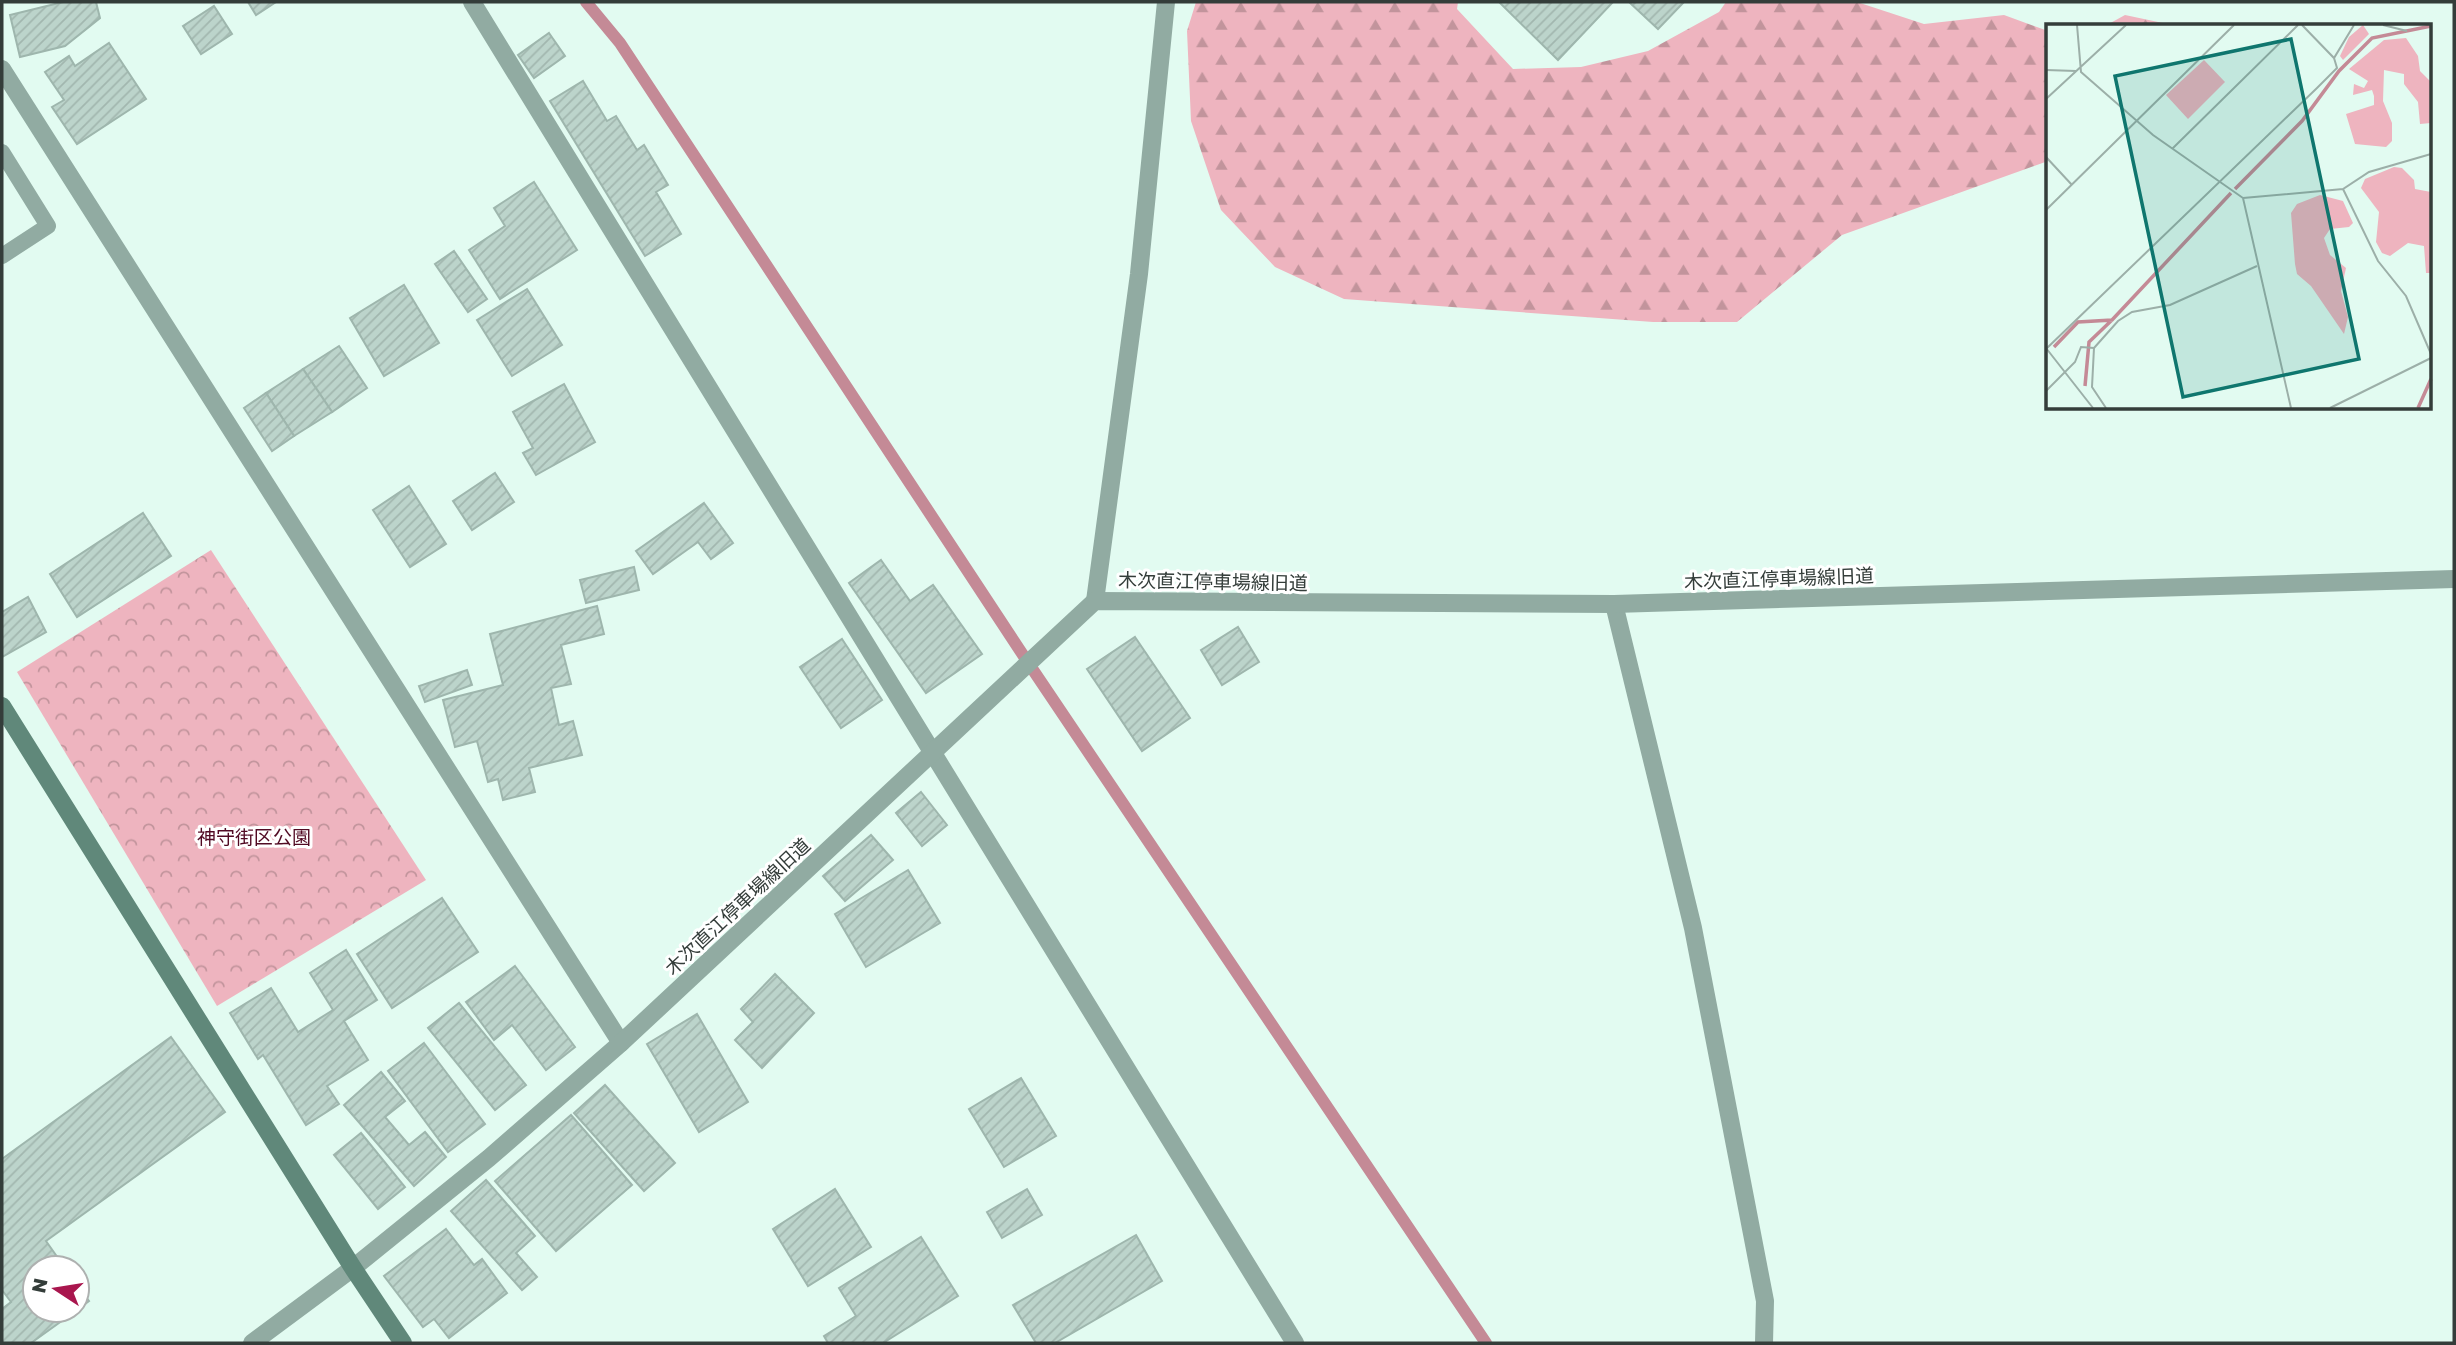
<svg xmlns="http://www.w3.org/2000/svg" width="2456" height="1345" font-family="'Golos Text','Noto Sans JP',sans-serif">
<defs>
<pattern id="forest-firs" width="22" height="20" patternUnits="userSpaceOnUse" patternTransform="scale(1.75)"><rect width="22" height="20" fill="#eeb4bf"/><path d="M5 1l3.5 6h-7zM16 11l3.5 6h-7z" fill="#c2949c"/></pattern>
<pattern id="park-crowns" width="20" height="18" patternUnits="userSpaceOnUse" patternTransform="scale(1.75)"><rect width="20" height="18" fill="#eeb4bf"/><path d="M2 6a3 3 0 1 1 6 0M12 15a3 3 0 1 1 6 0" fill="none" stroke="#c2949c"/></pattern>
<pattern id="building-hatch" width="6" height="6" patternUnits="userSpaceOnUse" patternTransform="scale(1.75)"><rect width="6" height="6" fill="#bcd4cb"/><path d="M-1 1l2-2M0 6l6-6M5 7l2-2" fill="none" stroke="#a2b7af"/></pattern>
</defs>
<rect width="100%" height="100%" fill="#e2fbf1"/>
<g fill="url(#forest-firs)">
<path d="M1196,2H1458L1457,9L1513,69L1581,67L1648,51L1719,12L1726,2H1857L1924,24L2004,15L2048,31V161L1842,235L1737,322H1653L1344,299L1275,267L1221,210L1191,121L1187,31Z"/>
<path d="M2125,15L2177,26H2105Z"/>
</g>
<path fill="url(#park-crowns)" d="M211,550L426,880L217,1006L17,672Z"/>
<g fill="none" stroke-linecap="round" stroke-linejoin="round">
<path stroke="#c48a96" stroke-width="12" d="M586,2L620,43L1027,661L1486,1343"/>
</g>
<g fill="url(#building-hatch)" stroke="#9eb6ad" stroke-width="2">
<path d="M63,2H96L100,18L65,46L20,57L10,15Z"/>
<path d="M248,2H276L256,15Z"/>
<path d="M1499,2H1613L1558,60Z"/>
<path d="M1629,2H1684L1658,29Z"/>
<path d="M214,6L232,34L201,54L183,26Z"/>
<path d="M549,33L565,56L534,78L518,55Z"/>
<path d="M109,43L146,99L77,144L52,107L64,100L45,72L69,56L75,66Z"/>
<path d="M583,81L607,121L616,116L637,150L644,145L668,185L656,192L681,234L645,256L550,101Z"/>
<path d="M534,182L577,250L500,299L469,250L505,226L494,208Z"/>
<path d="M454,251L487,299L468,312L435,264Z"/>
<path d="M404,285L439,343L384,376L350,318Z"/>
<path d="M527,289L562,345L512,376L477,320Z"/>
<path d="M339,346L367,388L332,412L303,369Z"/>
<path d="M303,369L332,412L294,436L266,393Z"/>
<path d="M564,384L595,442L536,475L523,453L533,448L513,412Z"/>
<path d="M266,393L294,436L272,451L244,408Z"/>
<path d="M495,473L514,502L472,530L453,501Z"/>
<path d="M409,486L446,544L410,567L373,510Z"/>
<path d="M704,503L733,543L711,559L698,542L653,574L636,551Z"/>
<path d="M143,513L171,556L77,617L50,574Z"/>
<path d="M881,560L910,601L933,585L982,654L926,693L849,583Z"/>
<path d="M634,567L639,590L586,603L580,580Z"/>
<path d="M28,597L46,632L2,657V612Z"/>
<path d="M597,606L604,634L561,645L571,684L551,688L559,725L573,721L582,755L529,768L535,792L503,800L498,779L488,782L477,741L455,747L443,700L503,685L490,634Z"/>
<path d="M1238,627L1259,662L1222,685L1201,650Z"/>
<path d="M1135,637L1190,718L1142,751L1087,669Z"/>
<path d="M842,639L882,700L841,728L800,667Z"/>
<path d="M467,670L472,685L425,702L419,686Z"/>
<path d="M921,792L947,825L922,846L896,813Z"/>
<path d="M871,835L893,860L845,901L823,876Z"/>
<path d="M908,870L940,923L866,967L835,914Z"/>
<path d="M442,898L478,952L392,1008L357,954Z"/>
<path d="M346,950L377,1000L344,1021L368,1060L327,1086L339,1104L306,1125L263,1055L258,1059L230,1013L271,988L298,1032L333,1010L310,973Z"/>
<path d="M515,966L575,1047L546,1070L512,1025L494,1040L466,1002Z"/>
<path d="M775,974L814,1013L762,1068L735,1040L753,1022L741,1009Z"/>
<path d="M459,1003L526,1085L495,1110L428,1028Z"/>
<path d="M697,1014L748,1102L699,1132L647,1044Z"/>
<path d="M171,1037L225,1112L46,1241L65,1268H35V1310H77L31,1343H2V1309L11,1302L2,1290V1159Z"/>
<path d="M424,1043L485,1124L448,1152L388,1071Z"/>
<path d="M381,1072L405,1101L385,1117L409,1145L425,1132L446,1157L414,1186L344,1105Z"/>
<path d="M1021,1078L1056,1136L1004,1167L969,1109Z"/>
<path d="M605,1085L675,1163L644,1191L574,1113Z"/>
<path d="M571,1115L632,1185L556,1251L495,1181Z"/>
<path d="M361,1133L405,1187L378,1209L334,1155Z"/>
<path d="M486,1180L535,1236L516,1253L537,1277L522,1290L451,1211Z"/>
<path d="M835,1189L871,1247L808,1286L773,1229Z"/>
<path d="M1027,1189L1042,1215L1002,1238L987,1212Z"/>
<path d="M446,1229L474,1265L482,1259L507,1293L449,1338L434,1319L423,1327L384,1276Z"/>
<path d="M1136,1235L1162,1281L1055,1343H1036L1013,1305Z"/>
<path d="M921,1237L958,1296L883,1343H828L824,1336L856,1316L839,1288Z"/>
<path d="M77,1285L89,1301L77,1310Z"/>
</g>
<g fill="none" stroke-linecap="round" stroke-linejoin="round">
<path stroke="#91aba2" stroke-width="16" d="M2,152L48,226L2,256"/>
<g stroke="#91aba2" stroke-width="18">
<path d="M472,2C744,451 1021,896 1295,1343"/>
<path d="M2,69L621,1043"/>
<path d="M1095,601L1139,274L1166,2"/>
<path d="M1614,604L1693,928L1765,1301L1764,1343"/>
<path d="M252,1343L353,1268L489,1158L621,1043L1095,601L1614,604L2454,579"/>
</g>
<path stroke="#60887a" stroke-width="18" d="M2,706L353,1268L403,1343"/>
</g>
<g text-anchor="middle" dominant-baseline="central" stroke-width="6" stroke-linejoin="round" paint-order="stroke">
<g font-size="19" fill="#343d3a" stroke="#fff">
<text transform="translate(1779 578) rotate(-2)">木次直江停車場線旧道</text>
<text transform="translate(1213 581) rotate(1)">木次直江停車場線旧道</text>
<text transform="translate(737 906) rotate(-43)">木次直江停車場線旧道</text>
</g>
<g font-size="19" fill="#510a23" stroke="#fff">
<text x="254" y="836">神守街区公園</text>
</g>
</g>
<g transform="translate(2046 24)">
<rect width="385" height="385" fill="#e2fbf1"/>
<path d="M360,14L372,32L374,47L385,58V99L374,100L372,78L358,60V50L338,46L337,77L346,99V117L340,123L309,120L300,90L328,81V72L326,66L307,71L308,60L318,64L322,57L303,45L338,16ZM348,143L356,144L368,156L369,165L385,168V249H380L378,222L362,219L344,232L336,229L330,218L333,188L315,164L319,155ZM274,171L297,177L307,199L303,203L284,205L278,214L284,231L300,244L295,267L302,293L298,310L265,262L251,250L249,240L245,189L251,180Z" fill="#eeb4bf"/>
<path d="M317,1L323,10L297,36L294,32L303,13Z" fill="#eeb4bf"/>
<path d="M158,36L179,58L142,95L120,71Z" fill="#eeb4bf"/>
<path fill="none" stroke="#c48a96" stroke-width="3.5" d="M189,165L256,97L293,47L326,14L385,2M8,323L32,298L66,296L185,169M39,362L43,318L66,296M372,384L385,355"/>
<path fill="none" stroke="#9cafa8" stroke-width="2" d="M31,1L35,48L107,111L197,174L245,384M256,1L288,34L308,1M337,1L361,7M0,46L30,47M0,75L80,1M126,125L252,1M0,133L26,161M297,165L332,237L360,272L385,330M197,174L297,165L323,148L385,130M0,186L188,1M0,324L47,384M0,325L271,64L291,44L288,34M0,367L29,338L35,323L48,324M60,384L46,363L48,324L72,297L86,288L124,281L211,242M284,384L385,334"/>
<path fill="#0f766e" fill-opacity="0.15" stroke="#0f766e" stroke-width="3.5" d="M245,15L313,335L137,373L69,52Z"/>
<rect width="385" height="385" fill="none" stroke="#343d3a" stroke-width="3.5"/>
</g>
<rect width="2456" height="1345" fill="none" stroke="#343d3a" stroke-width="7"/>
<g transform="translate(56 1289) rotate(282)"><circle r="33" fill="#ffffff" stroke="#aeb1b0" stroke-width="2"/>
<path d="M0-5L12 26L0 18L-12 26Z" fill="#a9164e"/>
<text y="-10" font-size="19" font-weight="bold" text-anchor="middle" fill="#343d3a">N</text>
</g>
</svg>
